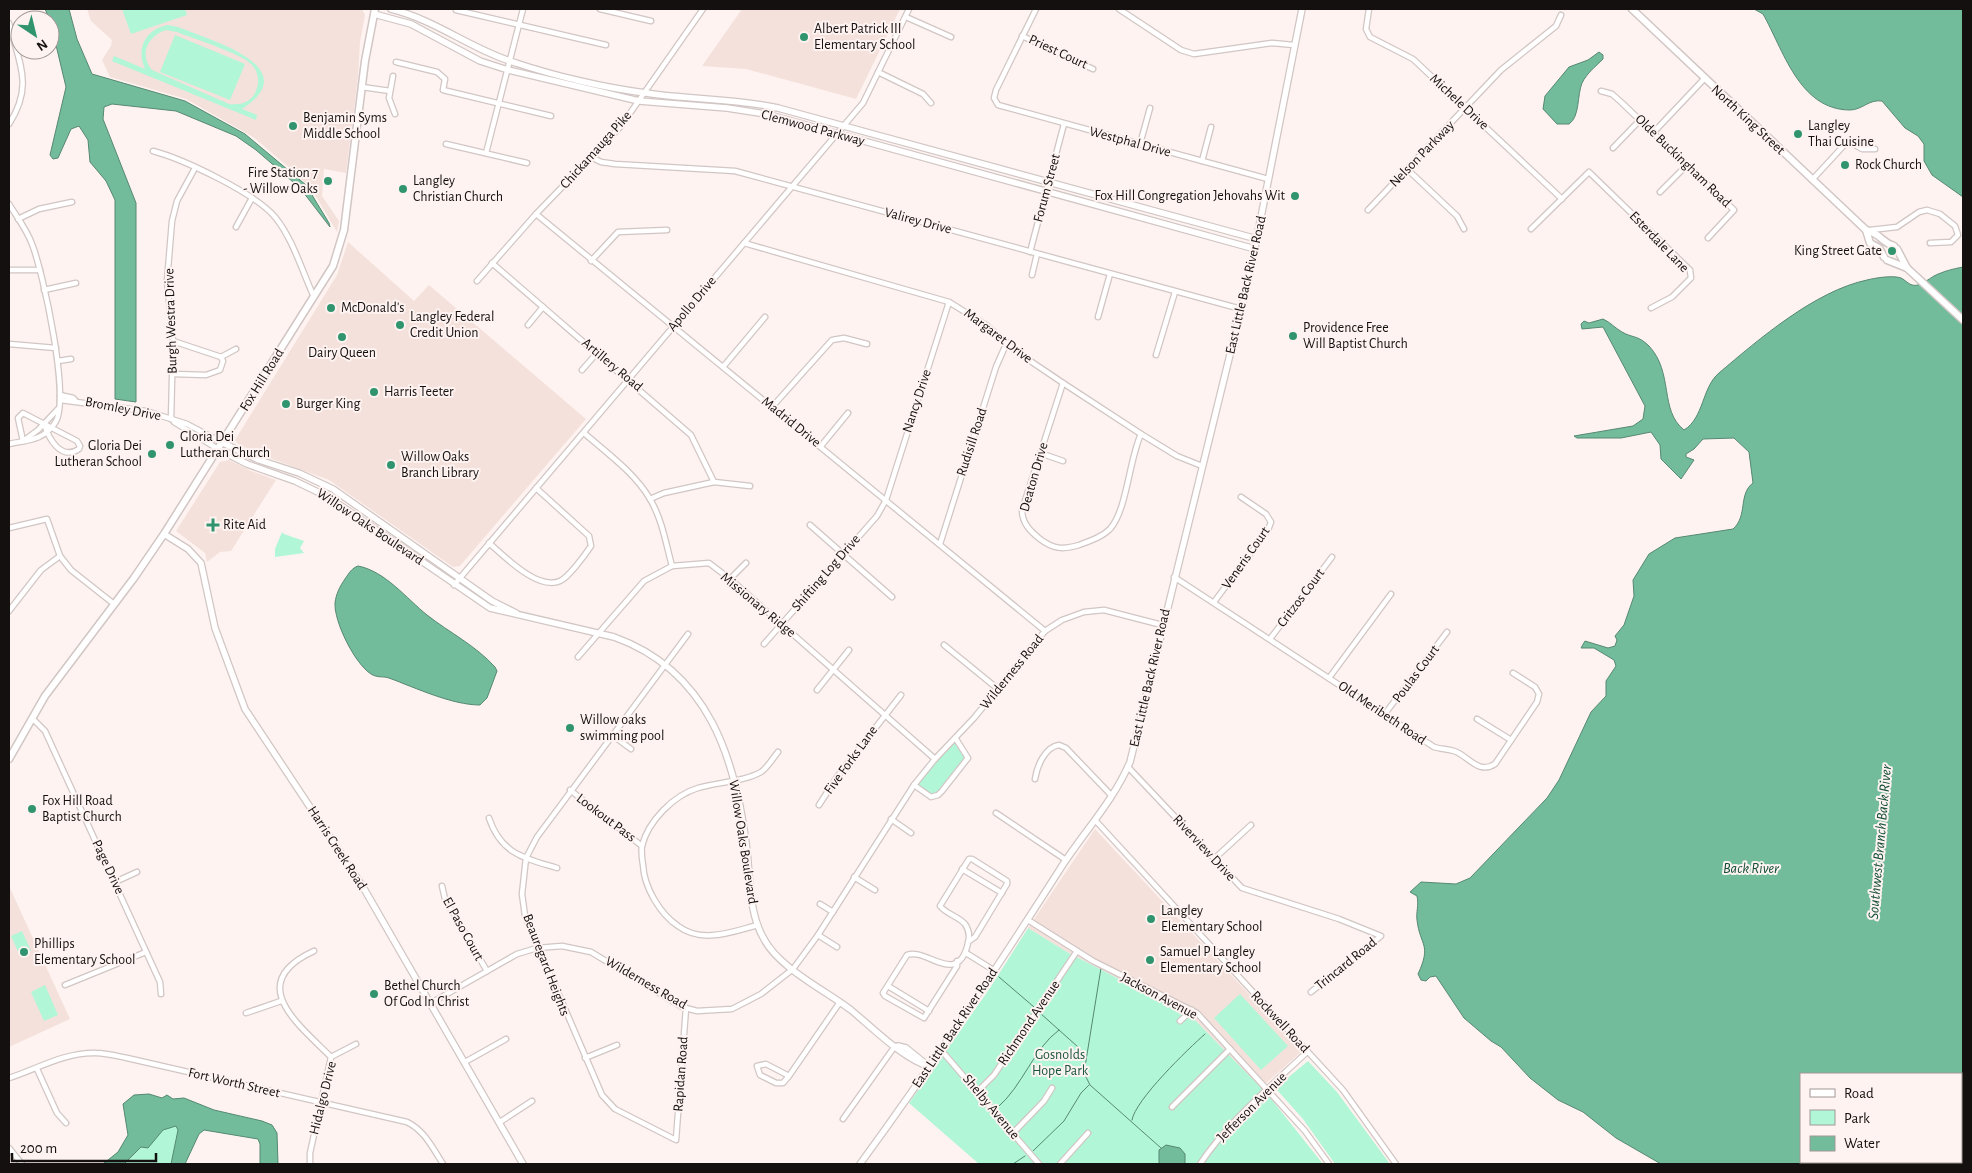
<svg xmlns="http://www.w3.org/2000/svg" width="1972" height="1173" font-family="'Alegreya Sans',sans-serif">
<rect width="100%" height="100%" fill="#fef3f0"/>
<g fill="#f4e1dc">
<path d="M87,9H362L365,15L360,42L358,77L346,173L324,169L322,196L339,221L337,232L315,195L300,177L253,137L186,99L110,77L102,60L111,46L112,40L91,21Z"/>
<path d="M742,9H900L856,99L746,69L702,66Z"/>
<path d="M348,242L414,301L429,285L586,419L460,566L453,567L329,480L256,453L238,444L235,440L337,275Z"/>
<path d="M229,460L251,471L276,480L231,551L220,552L207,562L205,553L176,531L220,462Z"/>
<path d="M1095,829L1302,1051L1261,1088L1192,1017L1067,952L1028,928Z"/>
<path d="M9,886L70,1019L9,1047Z"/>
</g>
<g fill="#b1f6d7" fill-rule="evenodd">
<path d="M122,9H185L187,15L131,34Z"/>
<path d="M168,25L178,27C210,40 307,67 242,109L257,115L256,120L112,61L114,56L145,69C136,49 145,29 168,25ZM166,30L177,32C194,39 240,53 251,64C259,71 260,84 255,93C250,103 240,105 229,104L152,70C139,55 147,36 166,30Z"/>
<path d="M175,35L245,64L230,100L160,72Z"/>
<path d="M282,532L284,534L304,541L300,548L304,553L275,557V549Z"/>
<path d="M956,739L968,758L938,795L931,797L914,785Z"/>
<path d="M1028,928L1067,952L1192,1017L1268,1095L1323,1164H979L909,1103L990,988Z"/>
<path d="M22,931L31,951L20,956L11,936Z"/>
<path d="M45,985L58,1015L44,1021L31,992Z"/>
<path d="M1240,994L1288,1046L1261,1070L1214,1018Z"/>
<path d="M1308,1061L1337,1092L1390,1164H1335L1303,1119L1277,1090L1279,1085Z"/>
<path d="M149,1094L162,1098L167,1095L173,1099L184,1098L214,1110L262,1121L272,1125L277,1133L278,1164H260V1144L258,1139L204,1130L199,1134L185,1164L186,1143L176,1116L181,1132L173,1164H103L118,1152L128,1135L123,1104L134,1095Z"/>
</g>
<g fill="#72bc9c" stroke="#568872" fill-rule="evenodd">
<path d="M45,9H69L77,39L92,74L185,101L245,134L306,185L329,223L330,227L300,188L256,150L236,136L176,111L112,104L104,107L103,119L136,203V402L115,399V200L106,181L90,162L88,140L79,126L71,129L58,158L53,159L50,155L66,87L50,20Z"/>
<path d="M1754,9H1963V197L1932,175L1924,161V144L1918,136L1905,128L1882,101C1869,99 1862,110 1850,110C1799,110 1783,49 1763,14Z"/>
<path d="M1599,52L1603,55V59C1595,67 1587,73 1582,83C1577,95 1580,117 1569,124H1557L1543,109L1545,96L1569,67L1588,60Z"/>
<path d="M1963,267V1164H1661L1616,1138L1583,1112L1558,1100L1530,1078L1501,1047L1491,1041L1464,1018L1436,976L1430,977L1426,981L1421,980L1418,974C1432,944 1420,946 1417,920C1416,912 1419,905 1417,896L1410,892L1421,882L1456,884L1470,878L1547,798L1559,780L1591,712L1606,696V681L1616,666L1614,660L1594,648H1581L1585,641L1608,648L1615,646L1617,640L1615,636L1624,625L1634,596L1633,580L1649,554L1675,538L1733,529C1748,516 1738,494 1753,483L1749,452L1734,438L1703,439L1694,449L1686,454V457L1694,460L1681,479L1661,459L1660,445L1651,432L1621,438H1577L1574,436L1633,426L1643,419L1645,406L1603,327L1582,329L1581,324L1584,321L1589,323L1603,319C1610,322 1615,328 1622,332C1632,338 1638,335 1649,346C1674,373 1659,410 1684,430C1704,418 1702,387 1719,373C1759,339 1815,291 1867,280C1875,278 1893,275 1901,278C1907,281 1910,287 1918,285C1924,283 1929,279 1934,276C1944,271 1953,269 1963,267ZM1801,1074H1961V1162H1801Z"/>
<path d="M358,566C385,571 407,599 427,615C450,633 475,645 495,667L497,671L487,698L480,705C452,705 416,688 389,678C383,676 377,678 371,674C355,664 334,622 335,603C336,594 340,586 345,579C349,573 352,568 358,566Z"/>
<path d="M149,1094L162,1098L167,1095L173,1099L184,1098L214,1110L262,1121L272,1125L277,1133L278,1164H260V1144L258,1139L204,1130L199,1134L185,1164H171L178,1130L176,1126L163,1130L148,1148L141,1147L124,1164H103L118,1152L128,1135L123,1104L134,1095Z"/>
<path d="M1166,1145L1180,1148L1185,1154V1164H1159V1150Z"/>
</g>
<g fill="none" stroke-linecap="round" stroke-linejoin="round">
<g stroke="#568872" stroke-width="1">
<path d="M1101,968L1084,1073L1090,1085L1161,1148"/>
<path d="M999,977L1034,1007"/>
<path d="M1040,1013L1078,1047L1084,1055"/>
<path d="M997,1108C1023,1086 1033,1049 1059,1030"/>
<path d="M1132,1120C1135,1100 1188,1049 1205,1034"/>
<path d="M1033,1151L1064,1121L1081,1093L1089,1085"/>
<path d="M1013,1164L1025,1156"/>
</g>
<g stroke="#d1c6c4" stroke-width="7">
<g id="minor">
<path d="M600,9L651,21"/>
<path d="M1036,9L996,90L994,98L998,105L1268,179"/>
<path d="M1119,9L1181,50L1194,54L1272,43L1294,45"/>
<path d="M1369,9L1366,29L1370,37L1413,59L1562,199"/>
<path d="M456,10L606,45"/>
<path d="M906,17L951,37"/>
<path d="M9,23C19,64 34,85 9,124"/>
<path d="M1022,36L1093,69"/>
<path d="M396,62L437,72L445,79L443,90L551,116"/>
<path d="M878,72L923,94L931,103"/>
<path d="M393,76L389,98L395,114"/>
<path d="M362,87L390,91"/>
<path d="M1601,91L1612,94L1621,102L1734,210L1708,238"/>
<path d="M1653,133L1704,79"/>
<path d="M446,144L527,163"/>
<path d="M1140,144L1150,108"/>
<path d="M1613,148L1640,120"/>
<path d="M153,151C183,159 255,193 275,217C293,239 302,271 314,297"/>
<path d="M486,153L523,9"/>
<path d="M591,157L601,162L615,164L735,171L1241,309"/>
<path d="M1202,161L1211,127"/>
<path d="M1407,169L1457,216L1464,229"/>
<path d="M1812,180L1848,141L1862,149H1875"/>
<path d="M1660,192L1687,165"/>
<path d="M9,204C17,217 27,230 32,244C43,272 71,400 55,423C43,441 27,440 9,444"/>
<path d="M1368,210L1501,70L1556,26L1561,15"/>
<path d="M536,214L1045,631"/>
<path d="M18,219L39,209L72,202"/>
<path d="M236,227L252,198"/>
<path d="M1531,229L1589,172L1690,270L1691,278L1672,297L1651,308"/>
<path d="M1870,230L1897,227L1919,212L1927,210L1940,214L1955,226L1958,235L1951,242L1930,243"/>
<path d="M744,243L949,302L986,325L1017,352L1063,383L1141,434L1177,456L1202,466"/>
<path d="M1030,252L1064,124"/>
<path d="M591,261L618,232L667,230"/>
<path d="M492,263L691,435L714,482"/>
<path d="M9,270H40"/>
<path d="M1032,275L1037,254"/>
<path d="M477,281L536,214L621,126L703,9"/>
<path d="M44,290L76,283"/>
<path d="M1098,317L1110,274"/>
<path d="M528,325L543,307"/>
<path d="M9,344L56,348"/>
<path d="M1156,355L1175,292"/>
<path d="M221,357L236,349"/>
<path d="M58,361L71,359"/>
<path d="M723,367L765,317"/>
<path d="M582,370L597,353"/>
<path d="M173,374L206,375L220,370L223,361L221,357L173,341"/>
<path d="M1063,383L1022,510C1022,523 1030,531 1040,539C1053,549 1063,550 1079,545C1090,541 1102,537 1110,529C1127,510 1129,460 1141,434"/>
<path d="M60,395L73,398L75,400"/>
<path d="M60,400L146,411L187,424L223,443"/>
<path d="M772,407L832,340L844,338L867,344"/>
<path d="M171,419L173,341L167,281L172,221L177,201L195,168"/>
<path d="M174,422L218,449"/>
<path d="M584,433C607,453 635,473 650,499C662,519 666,544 672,566"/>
<path d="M23,441L18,418L23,413L77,441L80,446L79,449C61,461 49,439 44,424"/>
<path d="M23,441L38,430L58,409"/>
<path d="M821,446L848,413"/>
<path d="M1040,453L1063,461"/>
<path d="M650,499L664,493L714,482L750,486"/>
<path d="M810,525L892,597"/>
<path d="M9,528L47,519L60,556L71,570L114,604"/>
<path d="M489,543C504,556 538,591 560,581C568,578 585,555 591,546L589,536L536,488"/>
<path d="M940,544L996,367L1007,342"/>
<path d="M1174,577L1434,747C1440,749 1447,749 1454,751C1469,756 1478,775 1495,764L1537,702L1539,694L1535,687L1513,673"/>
<path d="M730,579L746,563"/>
<path d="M454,585L863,103L909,9"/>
<path d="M1214,602L1268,530L1271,522L1266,514L1241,497"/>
<path d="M9,611L41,570L60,556"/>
<path d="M1270,639L1332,557"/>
<path d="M764,644L877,516L886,500L949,302"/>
<path d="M944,645L998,689"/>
<path d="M578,657L644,581L672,566L709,563L730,579L935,759"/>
<path d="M1329,678L1391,594"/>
<path d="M817,690L849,650"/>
<path d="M1384,715L1447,632"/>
<path d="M32,718L45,731L160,982L161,994"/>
<path d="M1477,719L1511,740"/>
<path d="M612,735L631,749"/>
<path d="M1128,767L1242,888L1339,919L1381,936L1311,992"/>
<path d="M1035,779C1037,766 1045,747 1059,745L1066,748L1111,795"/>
<path d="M914,785L931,797L938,795L942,791L968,758L956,739"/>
<path d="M570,790L642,846"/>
<path d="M819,805L837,777L901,695"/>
<path d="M996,813L1066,860"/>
<path d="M489,818C501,854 524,858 557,868"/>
<path d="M891,819L911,833"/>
<path d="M1095,820L1343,1090L1396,1164"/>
<path d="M1214,859L1251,825"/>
<path d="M962,869L1002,893"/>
<path d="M854,877L875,890"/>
<path d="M115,882L137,872"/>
<path d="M442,886L445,899L487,971"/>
<path d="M820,904L833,912"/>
<path d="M1028,920L1093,961L1197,1013L1305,1131L1329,1164"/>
<path d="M758,925C731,932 702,944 678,926C660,914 644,887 643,865C642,859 641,852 642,846C648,821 674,795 698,788C718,782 743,782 761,772C768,767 773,758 778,752"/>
<path d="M818,935L837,947"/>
<path d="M314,951C244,983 298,1024 331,1057"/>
<path d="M966,953L995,971"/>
<path d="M957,961V966L924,1018L885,996L883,993L907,955C926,947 958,988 968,943C970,936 969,930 965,924C958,916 946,914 940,906L969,859H972L1007,881V884L975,937L968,942"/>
<path d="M65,985L146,952"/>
<path d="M888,986L929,1011"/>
<path d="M431,1003L517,954L537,948L562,946L591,952L682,1007L697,1011L732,1009L761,994L793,969L818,935L914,785L935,759L974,718L1045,631L1062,620L1084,612L1104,610L1162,625"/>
<path d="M686,1008L676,1140L615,1109L602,1095L525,916L522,894L526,858L537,837L688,634"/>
<path d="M246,1013L281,1001"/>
<path d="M1180,1021L1192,1010"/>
<path d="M941,1050L1039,1164"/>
<path d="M585,1058L617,1045"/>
<path d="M465,1062L506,1039"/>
<path d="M37,1069L57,1113L66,1123"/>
<path d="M789,1076L766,1064L757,1066L760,1075L776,1083H783L789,1076L840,1002"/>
<path d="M9,1078C37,1069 65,1052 96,1053C106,1053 117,1056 127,1058L407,1122C425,1131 432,1147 443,1164"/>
<path d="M978,1091L994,1075L1077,951"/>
<path d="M1172,1107L1230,1049"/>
<path d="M843,1119L895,1046"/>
<path d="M500,1122L532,1101"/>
<path d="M1013,1133L1044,1101L1052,1088"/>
<path d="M9,1148L22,1164"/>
<path d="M310,1164V1153L331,1057L356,1044"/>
<path d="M1060,1164L1088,1133"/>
<path d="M1200,1164C1229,1121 1269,1088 1307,1052"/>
</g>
</g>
<g stroke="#d1c6c4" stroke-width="8">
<g id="tertiary">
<path d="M391,9C436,20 472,50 516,63C555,76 605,88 646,93C690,100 734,98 778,108L1257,239"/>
<path d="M374,14L411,24L480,61L508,70L639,101L727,108L766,114L1255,249"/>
<path d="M223,443L259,460L299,473L333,489L492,601L516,613"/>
<path d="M218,449L247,464L295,481L328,497L490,608L614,637C709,671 736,759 747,851C750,879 749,914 764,939C779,968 825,990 851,1010C874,1029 902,1058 930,1067"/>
<path d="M164,534L188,549L201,563L215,628L245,709L363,887L523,1164"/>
<path d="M898,1046L906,1048L927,1065"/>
<path d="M860,1164C931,1067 997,968 1062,866C1084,832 1114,800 1130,762L1250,273L1302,9"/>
</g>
</g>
<g stroke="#d1c6c4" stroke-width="9">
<g id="secondary">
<path d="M1632,9L1866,230C1882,234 1880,242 1894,246"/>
<path d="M1866,230L1870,243L1879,248L1884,257"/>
<path d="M1897,249L1907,268"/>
<path d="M1887,260L1907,268L1963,320"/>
<path d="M9,759L45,696L134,578L164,534L333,266L344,230L365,61L375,9"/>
</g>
</g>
<use href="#minor" stroke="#fff" stroke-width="4.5"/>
<use href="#tertiary" stroke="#fff" stroke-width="5.5"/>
<use href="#secondary" stroke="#fff" stroke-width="6"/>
</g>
<g fill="#30946f" stroke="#fef3f0" stroke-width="2">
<circle cx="804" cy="37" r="5"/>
<circle cx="293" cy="126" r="5"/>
<circle cx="1798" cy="134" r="5"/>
<circle cx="1845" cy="165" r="5"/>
<circle cx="328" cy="181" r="5"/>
<circle cx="403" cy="189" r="5"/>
<circle cx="1295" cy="196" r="5"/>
<circle cx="1892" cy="251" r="5"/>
<circle cx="331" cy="308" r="5"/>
<circle cx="400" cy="325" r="5"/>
<circle cx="1293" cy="336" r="5"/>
<circle cx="342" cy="337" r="5"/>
<circle cx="374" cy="392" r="5"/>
<circle cx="286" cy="404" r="5"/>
<circle cx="170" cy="445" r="5"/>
<circle cx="152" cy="454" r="5"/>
<circle cx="391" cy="465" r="5"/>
<path d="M210.5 517.5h5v5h5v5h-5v5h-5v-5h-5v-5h5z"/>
<circle cx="570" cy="728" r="5"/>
<circle cx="32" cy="809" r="5"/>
<circle cx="1151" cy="919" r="5"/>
<circle cx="24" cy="952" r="5"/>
<circle cx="1150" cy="960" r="5"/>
<circle cx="374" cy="994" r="5"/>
</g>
<g text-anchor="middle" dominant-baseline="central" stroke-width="4" stroke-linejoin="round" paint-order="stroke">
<g font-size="14" fill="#13100f" stroke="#fef3f0" text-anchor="start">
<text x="814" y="29">Albert Patrick III<tspan x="814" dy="16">Elementary School</tspan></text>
<text x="303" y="118">Benjamin Syms<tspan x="303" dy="16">Middle School</tspan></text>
<text x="1808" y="126">Langley<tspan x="1808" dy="16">Thai Cuisine</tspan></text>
<text x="1855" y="165">Rock Church</text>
<text x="318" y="173" text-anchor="end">Fire Station 7<tspan x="318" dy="16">- Willow Oaks</tspan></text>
<text x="413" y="181">Langley<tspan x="413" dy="16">Christian Church</tspan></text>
<text x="1285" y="196" text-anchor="end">Fox Hill Congregation Jehovahs Wit</text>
<text x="1882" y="251" text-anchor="end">King Street Gate</text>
<text x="341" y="308">McDonald's</text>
<text x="410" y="317">Langley Federal<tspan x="410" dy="16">Credit Union</tspan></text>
<text x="1303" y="328">Providence Free<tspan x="1303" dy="16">Will Baptist Church</tspan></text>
<text x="342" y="353" text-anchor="middle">Dairy Queen</text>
<text x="384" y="392">Harris Teeter</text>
<text x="296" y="404">Burger King</text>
<text x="180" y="437">Gloria Dei<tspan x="180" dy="16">Lutheran Church</tspan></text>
<text x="142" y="446" text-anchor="end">Gloria Dei<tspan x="142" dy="16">Lutheran School</tspan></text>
<text x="401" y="457">Willow Oaks<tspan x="401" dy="16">Branch Library</tspan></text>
<text x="223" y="525">Rite Aid</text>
<text x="580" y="720">Willow oaks<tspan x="580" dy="16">swimming pool</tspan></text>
<text x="42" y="801">Fox Hill Road<tspan x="42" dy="16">Baptist Church</tspan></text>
<text x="1161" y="911">Langley<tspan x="1161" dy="16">Elementary School</tspan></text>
<text x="34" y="944">Phillips<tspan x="34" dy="16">Elementary School</tspan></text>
<text x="1160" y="952">Samuel P Langley<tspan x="1160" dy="16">Elementary School</tspan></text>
<text x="384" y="986">Bethel Church<tspan x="384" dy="16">Of God In Christ</tspan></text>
</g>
<g font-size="14" fill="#13100f" stroke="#fef3f0">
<text transform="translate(1058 52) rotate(25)">Priest Court</text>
<text transform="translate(1459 102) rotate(43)">Michele Drive</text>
<text transform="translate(1748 120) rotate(43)">North King Street</text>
<text transform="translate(813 128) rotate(15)">Clemwood Parkway</text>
<text transform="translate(1130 142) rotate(15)">Westphal Drive</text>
<text transform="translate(596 150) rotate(-48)">Chickamauga Pike</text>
<text transform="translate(1422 154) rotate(-46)">Nelson Parkway</text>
<text transform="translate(1683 161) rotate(44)">Olde Buckingham Road</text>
<text transform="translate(1047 188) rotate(-75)">Forum Street</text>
<text transform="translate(918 221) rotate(15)">Valirey Drive</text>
<text transform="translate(1659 242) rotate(46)">Esterdale Lane</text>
<text transform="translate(1246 285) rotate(-77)">East Little Back River Road</text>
<text transform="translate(692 304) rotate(-50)">Apollo Drive</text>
<text transform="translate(171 321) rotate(-92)">Burgh Westra Drive</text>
<text transform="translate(998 336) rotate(37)">Margaret Drive</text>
<text transform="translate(612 365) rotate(40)">Artillery Road</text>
<text transform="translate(262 380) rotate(-58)">Fox Hill Road</text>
<text transform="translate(917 401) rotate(-72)">Nancy Drive</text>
<text transform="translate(123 409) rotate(11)">Bromley Drive</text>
<text transform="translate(791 422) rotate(39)">Madrid Drive</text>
<text transform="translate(972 442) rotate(-72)">Rudisill Road</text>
<text transform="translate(1034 477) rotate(-74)">Deaton Drive</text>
<text transform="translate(370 527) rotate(34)">Willow Oaks Boulevard</text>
<text transform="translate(1246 558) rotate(-55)">Veneris Court</text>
<text transform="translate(826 573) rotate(-49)">Shifting Log Drive</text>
<text transform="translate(1301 598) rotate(-53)">Critzos Court</text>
<text transform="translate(758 605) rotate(40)">Missionary Ridge</text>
<text transform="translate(1012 672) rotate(-51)">Wilderness Road</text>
<text transform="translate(1416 674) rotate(-53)">Poulas Court</text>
<text transform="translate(1150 678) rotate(-77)">East Little Back River Road</text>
<text transform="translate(1382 713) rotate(34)">Old Meribeth Road</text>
<text transform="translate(851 760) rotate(-54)">Five Forks Lane</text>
<text transform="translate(606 818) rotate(37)">Lookout Pass</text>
<text transform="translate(743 842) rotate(81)">Willow Oaks Boulevard</text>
<text transform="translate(337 848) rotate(57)">Harris Creek Road</text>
<text transform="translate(1204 848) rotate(47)">Riverview Drive</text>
<text transform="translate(108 867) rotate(65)">Page Drive</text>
<text transform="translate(463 929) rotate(61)">El Paso Court</text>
<text transform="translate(1346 964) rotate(-39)">Trincard Road</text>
<text transform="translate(546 965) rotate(69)">Beauregard Heights</text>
<text transform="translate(646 983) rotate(30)">Wilderness Road</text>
<text transform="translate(1159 996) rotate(28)">Jackson Avenue</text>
<text transform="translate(1280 1022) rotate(47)">Rockwell Road</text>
<text transform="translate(1029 1023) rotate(-56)">Richmond Avenue</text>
<text transform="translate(955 1028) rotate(-56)">East Little Back River Road</text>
<text transform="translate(681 1074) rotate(-86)">Rapidan Road</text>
<text transform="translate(234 1083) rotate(13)">Fort Worth Street</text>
<text transform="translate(323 1098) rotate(-76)">Hidalgo Drive</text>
<text transform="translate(991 1107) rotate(50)">Shelby Avenue</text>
<text transform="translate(1252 1107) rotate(-45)">Jefferson Avenue</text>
</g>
<g font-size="14" fill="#1a553f" stroke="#fef3f0">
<text x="1060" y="1055">Gosnolds<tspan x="1060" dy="16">Hope Park</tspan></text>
</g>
<g font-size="15" font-style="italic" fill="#114d38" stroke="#fef3f0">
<text transform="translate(1880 842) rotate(-85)">Southwest Branch Back River</text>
<text x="1751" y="868">Back River</text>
</g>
</g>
<rect width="1972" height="1173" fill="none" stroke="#13100f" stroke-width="20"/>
<rect x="1800" y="1073" width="162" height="90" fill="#fef3f0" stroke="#a09896"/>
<rect x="1810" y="1089" width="25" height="8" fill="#ffffff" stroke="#a09896"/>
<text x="1844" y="1098" font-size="15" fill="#13100f">Road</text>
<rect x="1810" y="1110" width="25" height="15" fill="#b1f6d7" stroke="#a09896"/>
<text x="1844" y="1123" font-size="15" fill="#13100f">Park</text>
<rect x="1810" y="1136" width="25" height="15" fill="#72bc9c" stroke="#a09896"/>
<text x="1844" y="1148" font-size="15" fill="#13100f">Water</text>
<g transform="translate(35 35) rotate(145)"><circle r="24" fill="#fef3f0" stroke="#a09896"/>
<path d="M0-4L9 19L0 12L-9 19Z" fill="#30946f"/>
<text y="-8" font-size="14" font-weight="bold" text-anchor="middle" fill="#13100f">N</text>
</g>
<path d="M12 1153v8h144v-8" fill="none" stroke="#13100f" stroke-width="2.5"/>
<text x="20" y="1153" font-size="15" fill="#13100f" stroke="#fef3f0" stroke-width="4" paint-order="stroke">200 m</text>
</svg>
